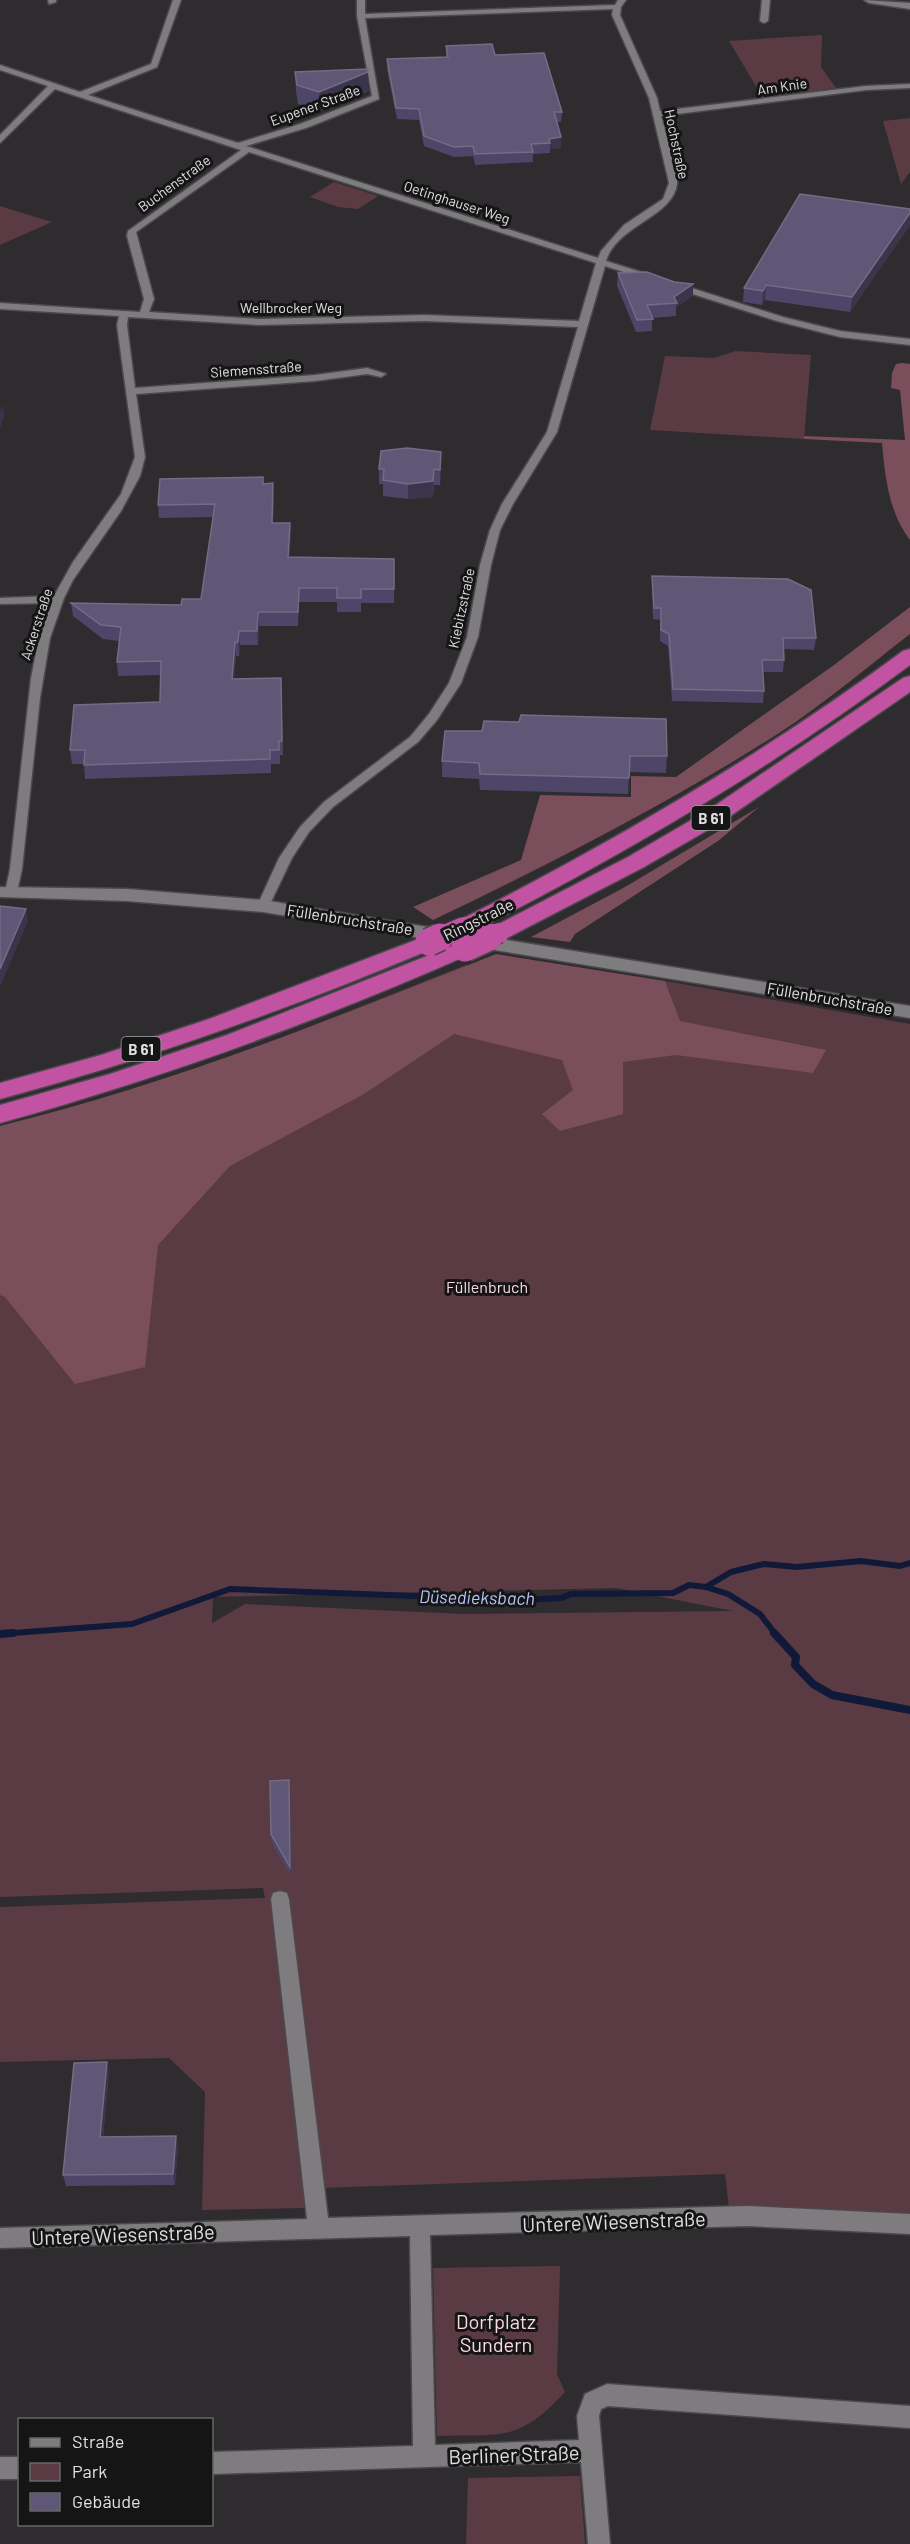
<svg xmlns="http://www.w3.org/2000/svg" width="910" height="2544" font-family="Barlow,sans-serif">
<rect width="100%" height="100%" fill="#2e2c2f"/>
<g fill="#5b3b43" fill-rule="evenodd">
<path d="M822,35L821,67L836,88L763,98L729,41Z"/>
<path d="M910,118V172L901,184L883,121Z"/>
<path d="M334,182L378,196L358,209L338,207L310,197Z"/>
<path d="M0,206L52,222L0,245Z"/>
<path d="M736,351L811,355L804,439L650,430L665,356L714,358Z"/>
<path d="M466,965L679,1021L665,981L910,1024V2219L729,2208L725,2174L320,2188L304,2208L202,2210L205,2092L169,2058L0,2062V1907L265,1898L263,1888L0,1897V1126L108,1097L235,1056ZM616,1588L733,1611L463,1614L245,1604L212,1623L213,1597Z"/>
<path d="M560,2266L557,2374L565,2392C518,2443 502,2434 437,2436L433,2268Z"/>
<path d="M580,2476L585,2544H466L468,2478Z"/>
</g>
<g fill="#7a4e5a">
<path d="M902,363L910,364V540C889,513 885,477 882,443L804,439V436L905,440L900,390L891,388L892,373L896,364Z"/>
<path d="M910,607V634C866,668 823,705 776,735C666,805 550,864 433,920L413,907L521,860L540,795L631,797V776L676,777L834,665Z"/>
<path d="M759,807L718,841L575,934L570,942L531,937L625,887Z"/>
<path d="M496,954L665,981L680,1021L826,1050L813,1073L676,1055L623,1062V1114L560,1131L542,1114L573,1090L562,1060L454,1034L364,1094L230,1166L158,1245L145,1367L75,1384L5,1297L0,1295V1126C170,1084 333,1019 496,954Z"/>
</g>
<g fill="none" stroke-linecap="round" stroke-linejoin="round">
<g stroke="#111938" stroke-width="6">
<path d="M706,1587L731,1572L764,1564L797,1567L861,1561L900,1566L910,1563"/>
<path d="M0,1634L132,1624L230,1589L522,1600L561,1598L571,1594L673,1593L689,1585L706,1587L728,1594L760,1614L776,1635"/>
</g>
<g stroke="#111938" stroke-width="8">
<path d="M774,1633L796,1657L795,1665L813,1684L832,1695L910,1710"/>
<path d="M0,1634L13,1633"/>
</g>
<g stroke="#4b494c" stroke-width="3">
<g id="street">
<path d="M48,0H56V2L49,4Z"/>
<path d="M173,0H181L157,67L88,95L238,143L300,124L372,96L357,16V0H365V14L615,5L618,0H626L621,7L620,15L657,98L660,111L866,86L910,84V88L866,90L661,116C665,131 679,172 677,184C673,217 617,225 606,261L783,317L840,331L910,339V345L840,337L777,321L605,266L557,432L513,504L500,530L491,565L478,637L461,683L437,720L418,742L333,807L309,832L292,858L269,906L263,910L257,906L279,858L300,827L324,802L410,737L429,714L449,683L467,637L480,565L490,530L502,504L547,432L578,327L424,321L259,325L128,317L127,325L135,388L315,375L367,368L386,374L381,377L367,374L315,381L136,394L145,457L140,476L121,511L73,580L64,598L50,638L40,698L22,869L17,892L16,895H6L5,892L10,869L31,678L39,638L51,603L0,604V598L54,596L73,562L121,494L135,457L117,325L119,316L0,309V303L140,312L144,299L127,236L128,231L241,150L55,89L0,143V135L48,86L0,70V65L80,92L151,64ZM613,9L612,15L649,98L669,183L663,199L624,225L601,251L598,258L246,146L306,128L379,99L365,18ZM249,152L596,263L579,321L424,315L259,319L149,312L154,299L136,232Z"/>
<path d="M762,0H770L768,21L764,23L760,21Z"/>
<path d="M280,1891L287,1893L289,1899L328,2218L748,2206L910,2214V2234L748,2226L430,2235L435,2445L579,2440L577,2416L585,2394L607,2384L910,2406V2428L608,2406L601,2409L599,2416L610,2544H588L581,2462L212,2474V2452L413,2446L410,2236L0,2248V2228L307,2219L271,1899L273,1893Z"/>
<rect x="0" y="2457" width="20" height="22"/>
</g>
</g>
<g stroke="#4b494c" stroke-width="3">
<g id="secondary">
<path d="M864,0L910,3V9L869,3Z"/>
<path d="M0,887L127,889L263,900L910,1006V1018L263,912L127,901L0,897Z"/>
</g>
</g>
<g stroke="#4b494c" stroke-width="3">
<g id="highway">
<path d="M910,649V665C772,768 625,854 472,932L464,934L456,932L452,927L456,922C612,843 762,755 903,651Z"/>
<path d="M910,676V692L723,821L644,867L507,938L499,940L491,938L487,933L491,928L628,857L707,811L903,678Z"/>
<path d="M429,935L437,937L441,942L437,947C294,1007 150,1059 0,1099V1083L101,1055L209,1019Z"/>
<path d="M465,941L473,943L477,948L473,953C319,1021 162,1078 0,1123V1105L110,1074L227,1035Z"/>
</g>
</g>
<use href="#street" fill="#7e7c7f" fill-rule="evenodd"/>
<use href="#secondary" fill="#7e7c7f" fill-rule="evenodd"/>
<use href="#highway" fill="#c252a2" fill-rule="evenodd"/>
<g stroke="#4b494c" stroke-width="22" stroke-linecap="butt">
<g id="highway-bridge-far1">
<path d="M436,939L464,927"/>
<path d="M486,939L499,933"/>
</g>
</g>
<g stroke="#4b494c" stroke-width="30" stroke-linecap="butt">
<g id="highway-bridge">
<path d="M429,942L440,937"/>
<path d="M465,948L489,937"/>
</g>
</g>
<use href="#highway-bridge-far1" stroke="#c252a2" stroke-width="20"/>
<use href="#highway-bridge" stroke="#c252a2" stroke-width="27"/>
</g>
<g fill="#4e4668">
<path d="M446,46L495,55L562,112L561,122H557L561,137V148L550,149V153L533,154V162L475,165L473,156L454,157L424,146L419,120L397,119L387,69V59L446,57Z"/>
<path d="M295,72L369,91L320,111L298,104L296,91Z"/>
<path d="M910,209V225L850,312L765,300L762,305L743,302L744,288Z"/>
<path d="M618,273L674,282L693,284V296L676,307V316L652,318V331L636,332L617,286Z"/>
<path d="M441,468L440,485H434L433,497L408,499L383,496V484H379V469Z"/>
<path d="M263,477V484L274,497L273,523H290L291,536L289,557L394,573V603H361V612H337V602H299L298,626H259L258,645H240L239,656H236L234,679L281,678L283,755H280V764H271V773L85,779L84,764H72L70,750L160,702L161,675L118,676L117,662L119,641L103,639L73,616L71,603L181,605L201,599L213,517L159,518L158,505Z"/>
<path d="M652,576L816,638L814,650L784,649V660L783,672H763L764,691L763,703L672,701L668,646L660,641V620L653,619L652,587Z"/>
<path d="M445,731L667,756L666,773L629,772L628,794L480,790L479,779L442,777V761Z"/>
<path d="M290,1788L291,1875L271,1842V1834Z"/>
<path d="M109,2073L103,2137L176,2136L178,2147L175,2185L66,2186L63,2175Z"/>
</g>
<g fill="#3b354c">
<path d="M368,72L369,91L320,111L319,92Z"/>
<path d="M561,137V148L550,149V143L549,139Z"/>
<path d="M910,213V225L850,312L852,297Z"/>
<path d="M693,284V296L676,307L677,303L674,297Z"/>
<path d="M766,285L765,300L762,305L763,291Z"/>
<path d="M3,404L4,416L0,429V413Z"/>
<path d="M441,452V468L440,485V470Z"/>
<path d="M434,469L433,497L408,499V484Z"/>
<path d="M273,483L274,497L273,537L272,523Z"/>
<path d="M290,523L291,536L288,571V557Z"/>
<path d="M258,612L259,626L258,645L257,631Z"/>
<path d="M239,631L240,645L239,656L238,642Z"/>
<path d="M235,642L236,656L233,694L232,679Z"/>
<path d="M26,909L28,921L0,987V969Z"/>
<path d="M289,1780L290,1788L291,1875L290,1867Z"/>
<path d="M107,2062L109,2073L102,2148L100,2137Z"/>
<path d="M176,2136L178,2147L175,2185L173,2174Z"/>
</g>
<g fill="#5e5775" stroke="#726c86" stroke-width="1.5">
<path d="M492,44L495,55L544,53L562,112H554L561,137L549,139L550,143L531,144L533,152L475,154L473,146L454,147L424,136L419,109L396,108L387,59L448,57L446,46Z"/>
<path d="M368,69V72L319,92L297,85L295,72Z"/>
<path d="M800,194L910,209V213L852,297L766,285L763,291L744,288Z"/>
<path d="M647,272L674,282L693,284L674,297L677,303L647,305L653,319L637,320L618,273Z"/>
<path d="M407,448L441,452L440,470L434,469L433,481L408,484L383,480L384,469H379L381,451Z"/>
<path d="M263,477V484L273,483L272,523H290L288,557L394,559V589H361V598H337V588H299L298,612H258L257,631H239L238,642H235L232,679L281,678L282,741H279V750H270V759L84,765L85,750H70L74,705L160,702L161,661L117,662L121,627L101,625L71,603L181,605L182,599H201L215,504L158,505L160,479Z"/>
<path d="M652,576L788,579L811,590L816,638H783L784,660H762L764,691L673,689L669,634L661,630V608H654Z"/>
<path d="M521,715L666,719L667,756H630L629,778L480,774L479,763L442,761L445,731H482L484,721L519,722Z"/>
<path d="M0,906L26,909L0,969Z"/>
<path d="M289,1780L290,1867L271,1834L270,1781Z"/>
<path d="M107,2062L100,2137L176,2136L173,2174L63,2175L74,2063Z"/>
</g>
<g text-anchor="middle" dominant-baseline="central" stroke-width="6" stroke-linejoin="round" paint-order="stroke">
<g font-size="14" fill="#e0dfe1" stroke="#161516">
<text transform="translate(782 86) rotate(-8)">Am Knie</text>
<text transform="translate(315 105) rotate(-20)">Eupener Straße</text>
<text transform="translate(677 144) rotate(78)">Hochstraße</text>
<text transform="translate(174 183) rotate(-36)">Buchenstraße</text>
<text transform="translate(457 202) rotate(18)">Oetinghauser Weg</text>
<text x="291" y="307">Wellbrocker Weg</text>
<text transform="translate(256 369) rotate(-4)">Siemensstraße</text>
<text transform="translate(461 608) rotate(-78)">Kiebitzstraße</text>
<text transform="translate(36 624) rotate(-72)">Ackerstraße</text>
</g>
<g fill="#161516" stroke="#a3a2a4" stroke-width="1.5">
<rect x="691.5" y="806" width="39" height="24" rx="4.5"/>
<rect x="121.5" y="1037" width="39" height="24" rx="4.5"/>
</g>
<g font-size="15" font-weight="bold" fill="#e0dfe1">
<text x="711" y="818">B 61</text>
<text x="141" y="1049">B 61</text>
</g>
<g font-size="16" fill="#e0dfe1" stroke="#161516">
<text transform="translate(350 919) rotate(9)">Füllenbruchstraße</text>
<text transform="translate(478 919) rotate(-26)">Ringstraße</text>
<text transform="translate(830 998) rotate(10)">Füllenbruchstraße</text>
</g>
<g font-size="16" fill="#f9d9e0" stroke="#161516">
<text x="487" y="1286">Füllenbruch</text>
</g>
<g font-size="18" font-style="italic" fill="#b4c4f6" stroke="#161516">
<text transform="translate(477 1597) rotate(1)">Düsedieksbach</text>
</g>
<g font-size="20" fill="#e0dfe1" stroke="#161516">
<text transform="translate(614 2221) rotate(-2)">Untere Wiesenstraße</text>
<text transform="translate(123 2234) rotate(-2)">Untere Wiesenstraße</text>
<text transform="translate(514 2454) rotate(-2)">Berliner Straße</text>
</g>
<g font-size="20" fill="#f9d9e0" stroke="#161516">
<text x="496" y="2321">Dorfplatz<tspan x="496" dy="23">Sundern</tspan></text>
</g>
</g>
<rect x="18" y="2418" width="195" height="108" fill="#161516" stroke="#676667" stroke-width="1.5"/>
<rect x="30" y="2438" width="30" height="9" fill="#7e7c7f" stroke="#676667" stroke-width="1.5"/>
<text x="72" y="2448" font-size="18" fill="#e0dfe1">Straße</text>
<rect x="30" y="2463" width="30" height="18" fill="#5b3b43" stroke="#676667" stroke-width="1.5"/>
<text x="72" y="2478" font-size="18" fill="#e0dfe1">Park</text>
<rect x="30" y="2493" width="30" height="18" fill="#5e5775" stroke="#676667" stroke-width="1.5"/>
<text x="72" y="2508" font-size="18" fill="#e0dfe1">Gebäude</text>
</svg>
